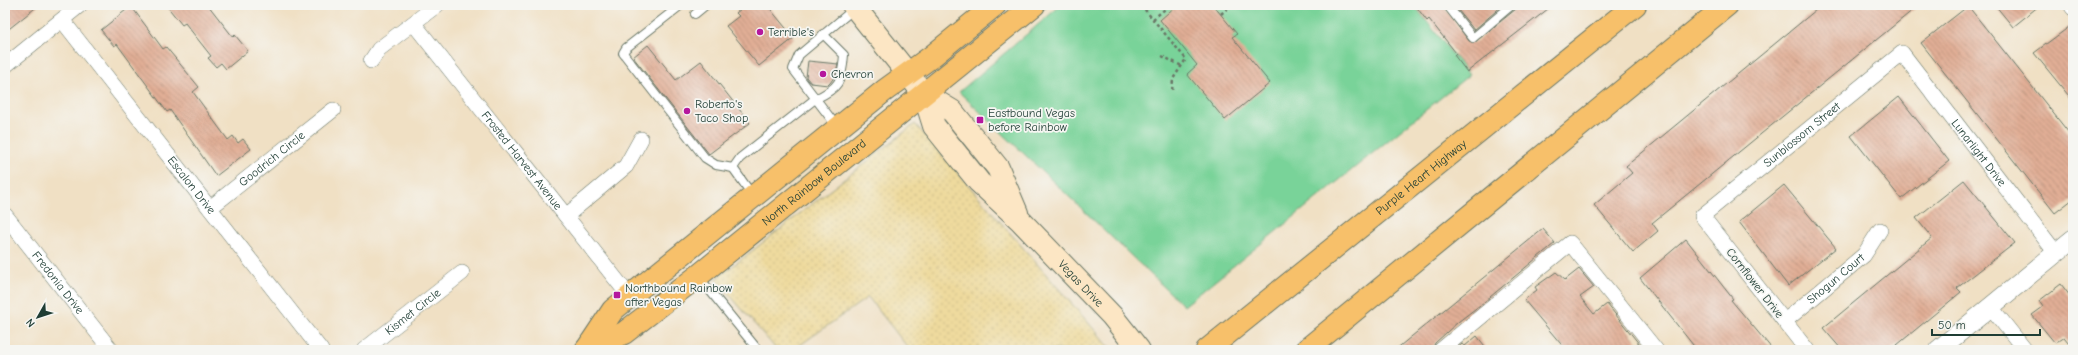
<svg xmlns="http://www.w3.org/2000/svg" width="2078" height="355" font-family="'Comic Neue',sans-serif">
<defs>
<pattern id="sand-dots" width="8" height="8" patternUnits="userSpaceOnUse"><rect width="8" height="8" fill="#eeda9e"/><path d="M2 2h.1M6 6h.1" fill="none" stroke="#ccbc89" stroke-width="1.8" stroke-linecap="round"/></pattern>
<pattern id="building-back-hatch" width="6" height="6" patternUnits="userSpaceOnUse"><rect width="6" height="6" fill="#e1ae95"/><path d="M-1 5l2 2M0 0l6 6M5-1l2 2" fill="none" stroke="#b68f7a"/></pattern>
</defs>
<rect width="100%" height="100%" fill="#f6f6f2"/>
<filter id="ink" filterUnits="userSpaceOnUse"><feTurbulence type="fractalNoise" baseFrequency=".025" numOctaves="2"/><feDisplacementMap in="SourceGraphic" scale="8" xChannelSelector="R" yChannelSelector="G"/><feConvolveMatrix kernelMatrix="1 2 1 2 8 2 1 2 1" color-interpolation-filters="sRGB"/></filter>
<filter id="wash" filterUnits="userSpaceOnUse"><feTurbulence type="fractalNoise" baseFrequency=".012" numOctaves="4" result="noise"/><feDisplacementMap in="SourceGraphic" scale="16" xChannelSelector="R" yChannelSelector="G"/><feGaussianBlur stdDeviation="0.9" result="paint"/><feColorMatrix in="noise" values="0 0 0 0 0 0 0 0 0 0 0 0 0 0 0 0 0 1.4 0 .05"/><feComposite in="paint" operator="in"/></filter>
<g filter="url(#wash)">
<rect width="100%" height="100%" fill="#f0e0c4"/>
<path fill="url(#sand-dots)" stroke="#868c69" d="M915,124L1112,350H910L868,297L793,350H777L716,279Z"/>
<path fill="#79d399" stroke="#4c8866" d="M1061,5H1414L1469,75L1184,306L959,92Z"/>
<g id="blocks">
<g fill="url(#building-back-hatch)">
<path d="M5,5H39L5,32Z"/>
<path d="M166,5H208L233,37L235,35L248,51L226,69L221,63L216,67L208,58L211,56L185,23L182,25Z"/>
<path d="M746,5H767L794,38L759,66L726,26L739,16L736,13Z"/>
<path d="M1177,5H1213L1237,34L1232,37L1270,83L1225,120L1187,74L1197,65L1160,20Z"/>
<path d="M1415,5H1442L1469,41L1474,43L1516,9L1517,5H1553L1467,72L1454,55L1456,53L1429,19L1427,21Z"/>
<path d="M1454,5H1503L1474,30Z"/>
<path d="M1822,5H1919L1652,223L1658,231L1633,252L1594,205L1632,173L1626,166Z"/>
<path d="M1995,5H2040L2013,27Z"/>
<path d="M131,6L163,49L166,47L199,87L193,92L228,140L233,136L238,143L243,139L251,149L216,176L170,110L167,112L117,44L114,46L101,30Z"/>
<path d="M1968,6L2073,138V199L2055,213L1921,43Z"/>
<path d="M2073,24V101L2034,53Z"/>
<path d="M648,45L676,80L701,61L750,123L709,154L633,57Z"/>
<path d="M808,61L838,64L835,76L830,83L828,85L811,83L806,77Z"/>
<path d="M1899,97L1949,161L1901,199L1851,136Z"/>
<path d="M1964,180L2015,243L1957,288L1961,292L1891,350H1842L1823,328L1932,238L1916,218Z"/>
<path d="M1784,185L1836,248L1788,286L1739,222Z"/>
<path d="M1543,229L1555,243L1484,302L1458,322L1435,343L1432,350H1395Z"/>
<path d="M1686,239L1733,299L1731,300L1773,350H1697L1666,311L1640,278Z"/>
<path d="M1579,269L1594,287L1580,297L1594,314L1607,304L1644,350H1566L1524,300L1537,290L1535,287L1556,272L1565,280Z"/>
<path d="M2061,284L2073,300V348L2064,337L2055,343L2032,315L2043,307L2039,301Z"/>
<path d="M1477,336L1488,350H1455L1462,344L1465,346Z"/>
</g>
</g>
</g>
<g filter="url(#ink)">
<use href="#blocks" fill-opacity="0" stroke="#687666" stroke-width="1"/>
<g fill="none" stroke-linecap="round" stroke-linejoin="round">
<g stroke="#687666" stroke-width="10">
<g id="service">
<path d="M681,5L626,48L623,53L705,158L716,165L733,168"/>
<path d="M1447,5L1473,38L1512,5"/>
<path d="M695,14L706,5"/>
<path d="M838,128L793,69L799,55L855,8"/>
<path d="M753,196L733,168L740,158L815,99C839,88 842,82 844,55L823,34"/>
<path d="M698,276L758,350"/>
</g>
</g>
<g stroke="#687666" stroke-width="16">
<g id="minor">
<path d="M2071,5L2073,8"/>
<path id="s1" d="M62,20L321,350"/>
<path id="s2" d="M414,24L630,297"/>
<path d="M371,61L379,49L437,5"/>
<path d="M5,66L80,5"/>
<path id="s3" d="M210,208L333,110"/>
<path id="s4" d="M5,215L111,350"/>
<path d="M566,216L626,166L641,139"/>
<path d="M1990,306L2025,350"/>
<path id="s5" d="M1785,321L1864,255L1880,230"/>
<path id="s6" d="M364,350L462,273"/>
<path d="M1441,350L1570,243L1656,350"/>
<path id="s7" d="M1807,350L1702,216L1902,53L2056,253"/>
</g>
</g>
<g stroke="#687666" stroke-width="20">
<path id="tertiary" d="M1938,350L2073,239"/>
</g>
<g stroke="#687666" stroke-width="24">
<g id="secondary">
<path id="s8" d="M853,5L924,94L934,126L979,182L1020,220L1112,316L1139,350"/>
<path d="M924,94L952,111L998,168L1017,213"/>
</g>
</g>
<g stroke="#687666" stroke-width="24">
<g id="primary">
<path d="M587,349L613,310L884,91L931,57L995,5"/>
<path id="s9" d="M586,350L624,333L698,276L1034,5"/>
</g>
</g>
<g stroke="#687666" stroke-width="24">
<g id="motorway">
<path id="s10" d="M1207,350L1635,5"/>
<path d="M1306,350L1727,5"/>
</g>
</g>
<g stroke="#687666" stroke-width="2.5" stroke-dasharray="3 3" stroke-linecap="butt">
<path d="M1141,5L1186,59L1173,79L1172,91"/>
<path d="M1221,14L1231,5"/>
<path d="M1153,19L1170,5"/>
<path d="M1162,56L1182,66"/>
</g>
<use href="#service" stroke="#fff" stroke-width="8"/>
<use href="#minor" stroke="#fff" stroke-width="15"/>
<use href="#tertiary" stroke="#fff" stroke-width="19"/>
<use href="#secondary" stroke="#fce6c4" stroke-width="22"/>
<use href="#primary" stroke="#f7c06b" stroke-width="22"/>
<use href="#motorway" stroke="#f7c06b" stroke-width="22"/>
</g>
</g>
<g fill="#b5179e" stroke="#f6f6f2" stroke-width="1.5">
<circle cx="760" cy="32" r="4"/>
<circle cx="823" cy="74" r="4"/>
<circle cx="687" cy="111" r="4"/>
<rect x="976" y="116" width="8" height="8" rx="2"/>
<rect x="613" y="291" width="8" height="8" rx="2"/>
</g>
<g text-anchor="middle" dominant-baseline="central" stroke-width="3.5" stroke-linejoin="round" paint-order="stroke">
<g font-size="12" fill="#1f3d34" stroke="#f6f6f2" text-anchor="start">
<text x="768" y="32">Terrible's</text>
<text x="831" y="74">Chevron</text>
<text x="695" y="104">Roberto's<tspan x="695" dy="14">Taco Shop</tspan></text>
<text x="988" y="113">Eastbound Vegas<tspan x="988" dy="14">before Rainbow</tspan></text>
<text x="625" y="288">Northbound Rainbow<tspan x="625" dy="14">after Vegas</tspan></text>
</g>
<g font-size="12" fill="#1f3d34" stroke="#f6f6f2">
<text stroke="none"><textPath href="#s7" startOffset="299">Sunblossom Street</textPath></text>
<text stroke="none"><textPath href="#s7" startOffset="554">Lunarlight Drive</textPath></text>
<text stroke="none"><textPath href="#s3" startOffset="79">Goodrich Circle</textPath></text>
<text stroke="none"><textPath href="#s2" startOffset="174">Frosted Harvest Avenue</textPath></text>
<text stroke="none"><textPath href="#s10" startOffset="275">Purple Heart Highway</textPath></text>
<text stroke="none"><textPath href="#s9" startOffset="284">North Rainbow Boulevard</textPath></text>
<text stroke="none"><textPath href="#s1" startOffset="210">Escalon Drive</textPath></text>
<text stroke="none"><textPath href="#s5" startOffset="66">Shogun Court</textPath></text>
<text stroke="none"><textPath href="#s4" startOffset="86">Fredonia Drive</textPath></text>
<text transform="translate(1755 283) rotate(52)">Cornflower Drive</text>
<text stroke="none"><textPath href="#s8" startOffset="363">Vegas Drive</textPath></text>
<text stroke="none"><textPath href="#s6" startOffset="62">Kismet Circle</textPath></text>
</g>
</g>
<rect width="2078" height="355" fill="none" stroke="#f6f6f2" stroke-width="20"/>
<g transform="translate(38 317) rotate(231)" stroke="#f6f6f2" stroke-width="3" paint-order="stroke">
<path d="M0-3L7 15L0 10L-7 15Z" fill="#1f3d34"/>
<text y="-6" font-size="11" font-weight="bold" text-anchor="middle" fill="#1f3d34">N</text>
</g>
<path d="M1932 329v6h108v-6" fill="none" stroke="#1f3d34" stroke-width="2"/>
<text x="1938" y="329" font-size="12" fill="#1f3d34" stroke="#f6f6f2" stroke-width="3" paint-order="stroke">50 m</text>
</svg>
